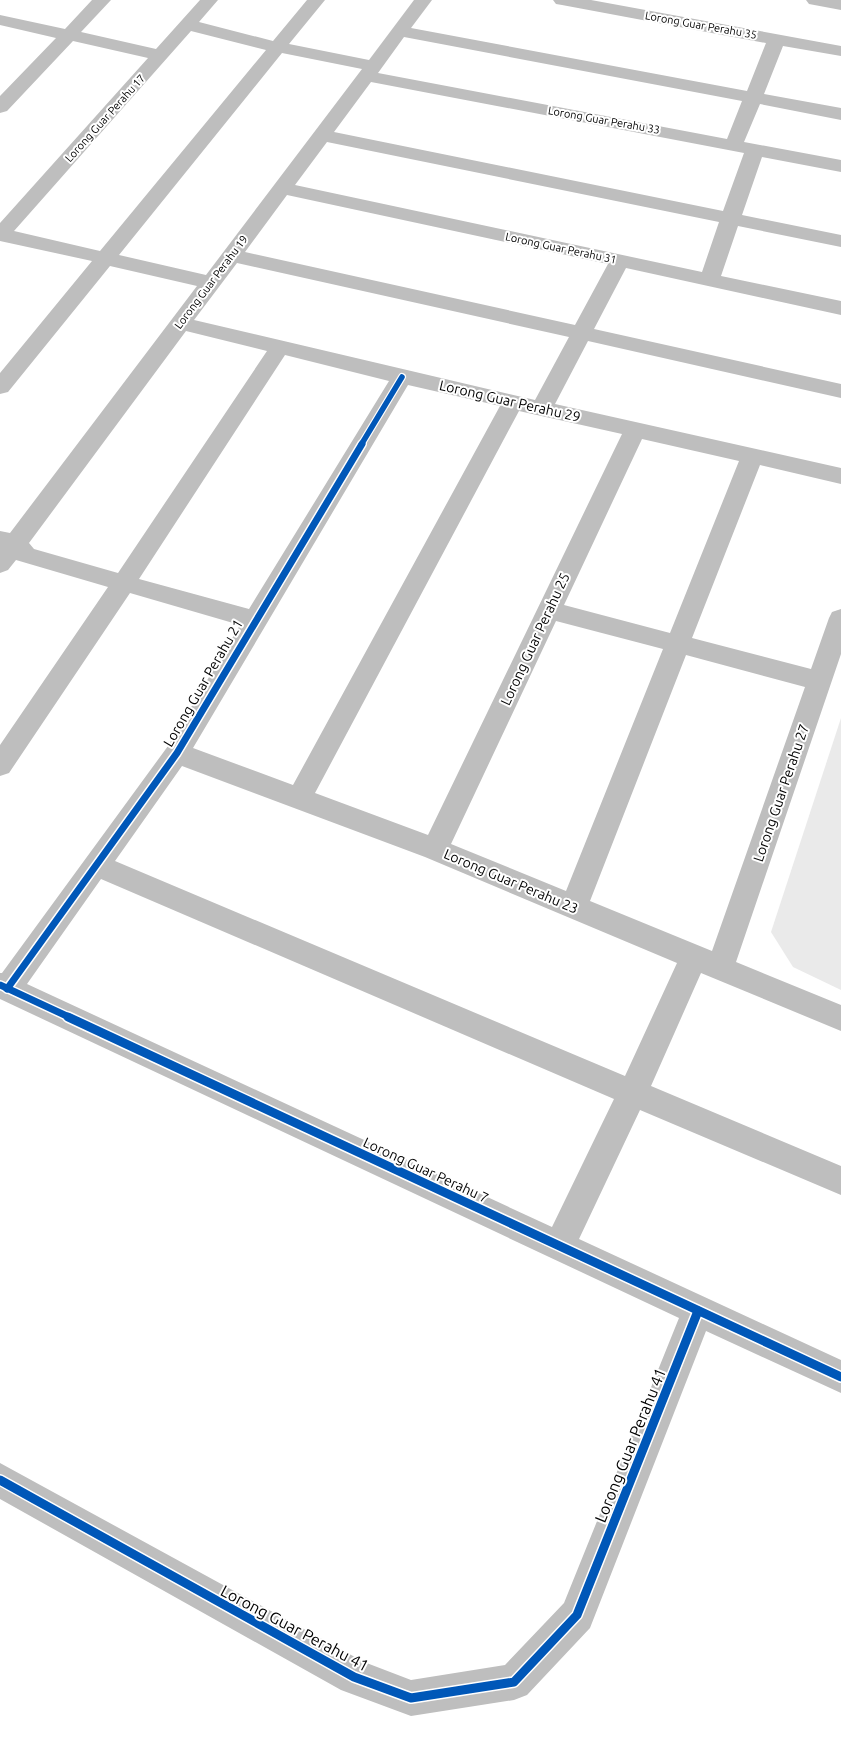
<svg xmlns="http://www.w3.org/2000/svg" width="841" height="1757" font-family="Ubuntu,sans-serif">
<rect width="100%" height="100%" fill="#fff"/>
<path fill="#eaeaea" d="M841,718V990L793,967L771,932Z"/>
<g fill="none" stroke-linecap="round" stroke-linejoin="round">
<g fill="#bebebe" fill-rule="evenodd">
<path d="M92,0H111L81,32L156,49L200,0H218L199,22L273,41L307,0H325L289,44L369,60L414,0H432L411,28L747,91L766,43L562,5L556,4L553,0H591L841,46V56L783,46L764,94L841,108V120L760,104L744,142L841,160V172L762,157L742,215L841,235V247L738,226L721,276L841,301V315L626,268L594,329L841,384V398L588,341L555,404L841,468V484L760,465L692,638L811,669L829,618L832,612L841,609V654L736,962L841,1005V1031L701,973L651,1086L841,1166V1195L640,1110L579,1239L841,1360V1393L706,1331L590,1628L527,1695L514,1700L411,1716L341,1690L0,1499V1463L364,1662L411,1680L505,1665L564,1603L679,1318L0,999V973H2L168,746L240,625L130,593L9,773L0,776V745L108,587L16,560L8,570L0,573V531L10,533L197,286L110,266L8,392L0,394V373L92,261L0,241V223L148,58L73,41L7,111L0,113V96L56,38L0,25V15L65,29ZM191,31L266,50L100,251L14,231ZM404,37L742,101L727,139L378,73ZM282,53L362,69L206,275L119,255ZM371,82L744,153L723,211L334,132ZM327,142L719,222L702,272L295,185ZM287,195L608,264L575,325L245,252ZM237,263L569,337L535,400L194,320ZM186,331L267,351L118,573L34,549L29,543ZM285,355L389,381L249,609L139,579ZM408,385L500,406L293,785L193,748ZM519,411L622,434L428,835L315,793ZM642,439L739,461L670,633L564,605ZM556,621L663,649L566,891L451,844ZM686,655L805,687L712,951L590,901ZM182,766L425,857L677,963L625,1076L115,861ZM101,879L614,1099L552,1227L27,984Z"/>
<path d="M806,0H841V10L809,4Z"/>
</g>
<g stroke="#fff" stroke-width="8">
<path id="cycleway-far2" d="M361,445L402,377"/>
</g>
<g stroke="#fff" stroke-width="10">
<g id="cycleway-far1">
<path d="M0,985L71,1018"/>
<path d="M7,989L177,753L362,444"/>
</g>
</g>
<g stroke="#fff" stroke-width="12">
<g id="cycleway">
<path d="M68,1017L841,1377"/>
<path d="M0,1480L354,1677L411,1698L514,1682L577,1615L698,1311"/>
</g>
</g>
<use href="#cycleway-far2" stroke="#0057b8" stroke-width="5.5"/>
<use href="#cycleway-far1" stroke="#0057b8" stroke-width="7"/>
<use href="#cycleway" stroke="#0057b8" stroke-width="9"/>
</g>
<g text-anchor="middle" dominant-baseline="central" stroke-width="4" stroke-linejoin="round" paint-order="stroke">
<g font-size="11" fill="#000" stroke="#fff">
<text transform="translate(701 25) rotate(10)">Lorong Guar Perahu 35</text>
<text transform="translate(105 118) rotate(-48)">Lorong Guar Perahu 17</text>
<text transform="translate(604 120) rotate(10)">Lorong Guar Perahu 33</text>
<text transform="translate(561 248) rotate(12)">Lorong Guar Perahu 31</text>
<text transform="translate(211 282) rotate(-53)">Lorong Guar Perahu 19</text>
</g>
<g font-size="14" fill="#000" stroke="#fff">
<text transform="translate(510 401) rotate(13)">Lorong Guar Perahu 29</text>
<text transform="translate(535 639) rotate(-65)">Lorong Guar Perahu 25</text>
<text transform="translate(203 683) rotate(-60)">Lorong Guar Perahu 21</text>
<text transform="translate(781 793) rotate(-71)">Lorong Guar Perahu 27</text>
<text transform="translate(511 881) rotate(23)">Lorong Guar Perahu 23</text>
<text transform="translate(426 1170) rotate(25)">Lorong Guar Perahu 7</text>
</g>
<g font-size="16" fill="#000" stroke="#fff">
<text transform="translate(630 1445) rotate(-68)">Lorong Guar Perahu 41</text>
<text transform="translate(295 1628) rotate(28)">Lorong Guar Perahu 41</text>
</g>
</g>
</svg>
